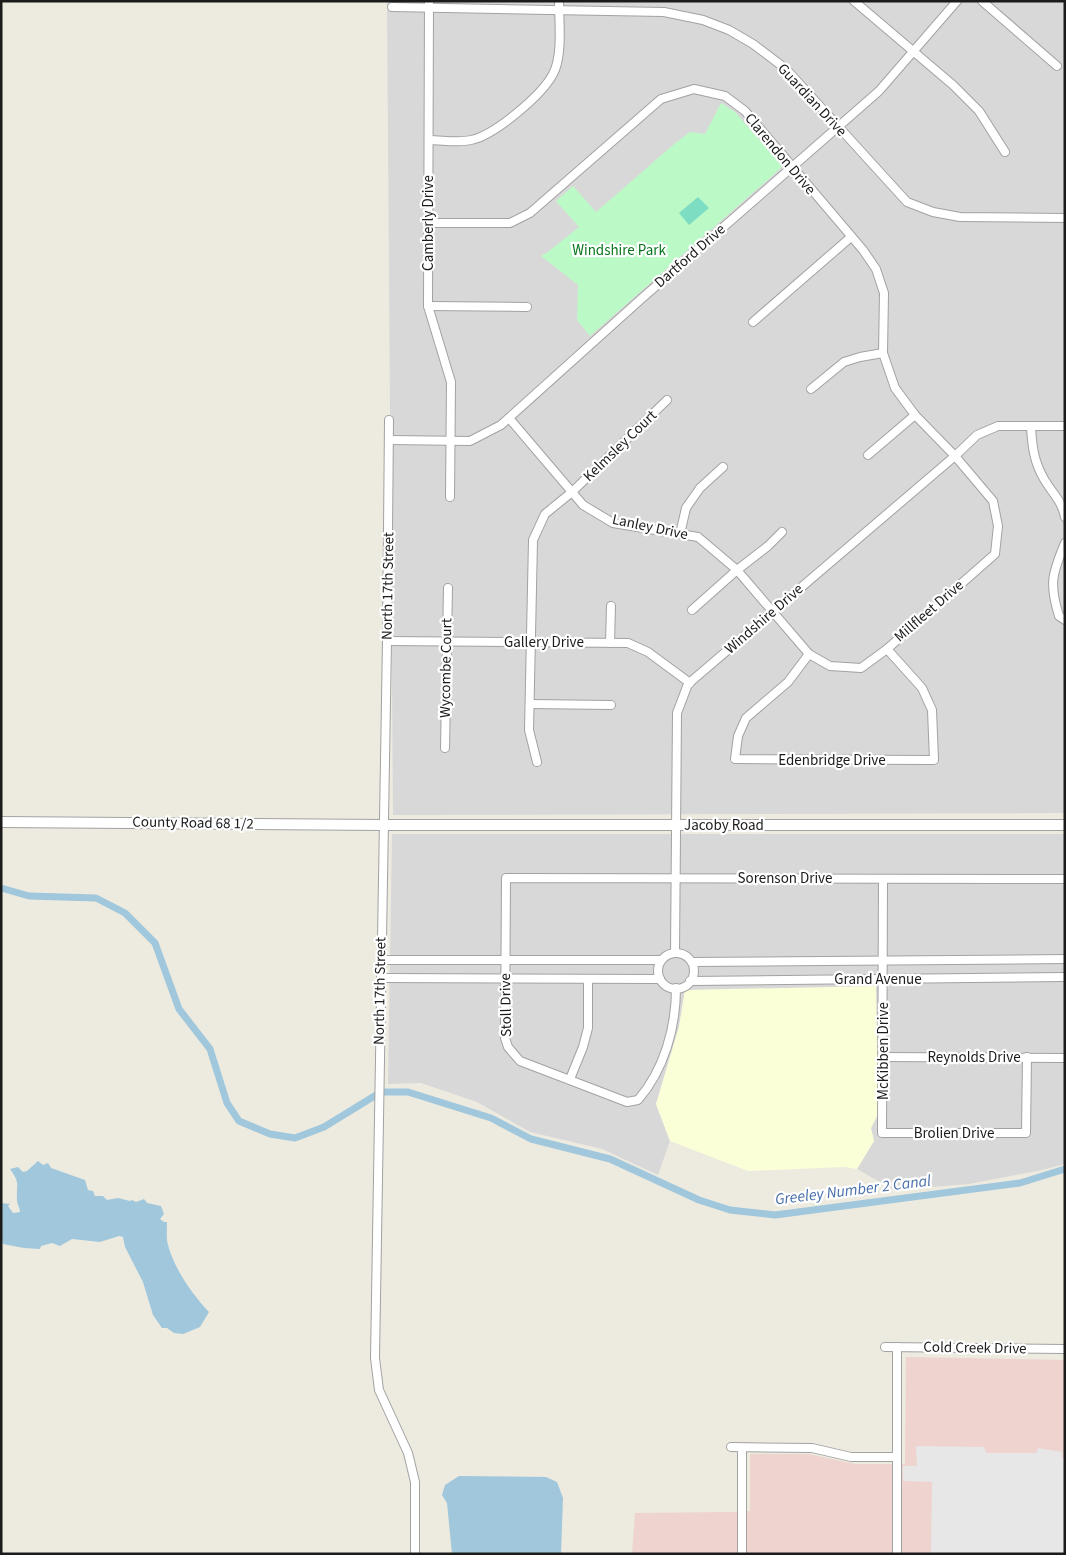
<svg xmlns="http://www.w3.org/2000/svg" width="1066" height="1555" font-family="'Source Sans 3',sans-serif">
<rect width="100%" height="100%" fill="#edeae0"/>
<g fill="#d9d8d8">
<path d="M387,1H1065V813L393,815Z"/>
<path d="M392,834H1065V1164L1042,1170L969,1184L894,1190L857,1169L874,1141L871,1128L878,1114L685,990L679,1027L656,1104L670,1141L658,1175L602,1149L530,1132L477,1102L421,1083L388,1084Z"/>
</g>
<path fill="#eed3cf" d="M906,1357L1065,1360V1554H632L635,1513L730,1512L750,1511V1454H809L855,1464H905Z"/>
<path fill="#fbffd7" d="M876,986L878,1114L871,1128L874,1141L857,1169L844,1167L748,1171L670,1141L656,1104L679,1027L685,990Z"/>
<path fill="#bbf9c7" d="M721,103L735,112L781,165V168L590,336L577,320L578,285L541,256L549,251L579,227L556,201L573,186L596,212L673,145L690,132L705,134Z"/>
<path fill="#7dddc2" d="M698,197L709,208L689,225L679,213Z"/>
<path fill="#e7e7e7" d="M916,1446L984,1447L986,1453H1036L1038,1448L1062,1452V1458L1065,1459V1554H931L932,1482L903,1481V1466H917Z"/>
<g fill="#a0c7db">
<path d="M38,1161L43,1165L48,1163L51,1168L85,1180L88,1190L93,1191L95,1196H103L107,1200L118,1198L130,1201L132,1200L136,1202L144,1199L147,1203L161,1206L164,1214L160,1219L164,1222H167C167,1230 166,1238 168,1245C175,1270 192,1294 209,1312L200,1327L183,1334L174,1333L167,1328H162L153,1315L143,1282L125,1247L123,1237L119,1236L100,1242L72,1239L60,1246L52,1243L41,1246L40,1249L24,1248L3,1244L1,1237V1203L10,1204L8,1206L13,1213L20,1212C20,1208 17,1204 17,1200C16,1184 21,1184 10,1169L18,1167L23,1172L27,1171Z"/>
<path d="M459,1476L546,1477L557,1482L563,1498L561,1554H452L447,1503L442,1495L445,1485Z"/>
</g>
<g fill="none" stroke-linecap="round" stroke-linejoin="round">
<path stroke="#a0c7db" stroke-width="7" d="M1,888L29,896L96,898L125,913L155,943L179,1009L210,1049L227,1103L239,1121L270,1134L295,1138L324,1127L381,1092H408L491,1118L531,1139L610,1159L699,1200L730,1210L775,1215L1020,1183L1065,1169"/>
<g stroke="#a2a2a2" stroke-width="10">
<g id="minor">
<path d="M429,1L428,306L451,382L450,497"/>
<path d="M854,1L953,85L979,111L1005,152"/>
<path d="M982,1L1057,66"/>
<path d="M392,7L664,12L703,20L729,30L753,44L786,69L907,202L933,212L960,217L1065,218"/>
<path d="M429,140C442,140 458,143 471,140C495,135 542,95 553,74C563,56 559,21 559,1"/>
<path d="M429,223H510L530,213L661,99L694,89L725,96L745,111L863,250L876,269L884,293L883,353L895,388L915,415L955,456L993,501L998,526L995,554L887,649L861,668L830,666L809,654L737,570L698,537L613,523L583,505L509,418"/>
<path d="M428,306L527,307"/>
<path d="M753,322L851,237"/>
<path d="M811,389L844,362L860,357L883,353"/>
<path d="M389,420L387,641L375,1358L379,1390L408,1453L415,1482V1554"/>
<path d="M1031,426C1032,446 1034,462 1044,479C1052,493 1062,501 1065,517"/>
<path d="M389,440L470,441L501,425L640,300L879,91L957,1"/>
<path d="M868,455L915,415"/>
<path d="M680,534L686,508L700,488L723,467"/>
<path d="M1065,543C1052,574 1049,584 1059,616L1065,620"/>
<path d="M692,610L737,570L768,546L782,532"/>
<path d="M387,641L628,643L648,652L690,683"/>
<path d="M610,643L611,606"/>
<path d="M809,654L788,682L746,718L738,736L735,759L934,760L932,710L922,688L887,649"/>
<path d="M530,704L611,705"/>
<path d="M445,748L448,588"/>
<path d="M537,762L529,730L533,540L545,514L572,492L667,400"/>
<path d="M883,879L882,1133H1026L1027,1057"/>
<path d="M675,953L677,713L688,684L955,456L977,435L998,426H1065"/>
<circle cx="676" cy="971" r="18"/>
<path d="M381,960H661"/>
<path d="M692,962L1065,959"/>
<path d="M381,978L660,979"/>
<path d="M690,981L1065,977"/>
<path d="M676,988C676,1028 664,1070 638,1100L627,1102L520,1061L508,1047L505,1038L506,878L1065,879"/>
<path d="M883,1057L1065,1058"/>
<path d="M570,1079L583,1047L588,1028V980"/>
<path d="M885,1347L1065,1349"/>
<path d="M897,1347V1554"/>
<path d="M731,1447L812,1448L851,1457H897"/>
<path d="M742,1554V1448"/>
</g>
</g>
<g stroke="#a2a2a2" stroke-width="12">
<path id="tertiary" d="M1,822L384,825H1065"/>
</g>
<use href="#minor" stroke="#fff" stroke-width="8"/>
<use href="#tertiary" stroke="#fff" stroke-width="10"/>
</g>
<g text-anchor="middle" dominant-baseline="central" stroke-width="4.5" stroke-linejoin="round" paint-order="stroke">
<g font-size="15" fill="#1b1b1b" stroke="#fff">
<text transform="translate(812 100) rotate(47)">Guardian Drive</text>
<text transform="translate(780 154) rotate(50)">Clarendon Drive</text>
<text transform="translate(428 223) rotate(-90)">Camberly Drive</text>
<text transform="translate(690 256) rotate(-41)">Dartford Drive</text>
<text transform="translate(620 446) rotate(-44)">Kelmsley Court</text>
<text transform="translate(650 527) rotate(12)">Lanley Drive</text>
<text transform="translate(388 586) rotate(-89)">North 17th Street</text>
<text transform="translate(929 611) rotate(-41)">Millfleet Drive</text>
<text transform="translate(764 619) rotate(-41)">Windshire Drive</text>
<text x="544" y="642">Gallery Drive</text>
<text transform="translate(446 668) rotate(-89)">Wycombe Court</text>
<text x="832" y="760">Edenbridge Drive</text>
<text transform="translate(193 823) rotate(1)">County Road 68 1/2</text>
<text x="724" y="825">Jacoby Road</text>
<text x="785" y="878">Sorenson Drive</text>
<text x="878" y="979">Grand Avenue</text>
<text transform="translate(380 991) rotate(-89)">North 17th Street</text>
<text transform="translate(506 1005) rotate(-91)">Stoll Drive</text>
<text transform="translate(883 1051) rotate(-90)">McKibben Drive</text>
<text x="974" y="1057">Reynolds Drive</text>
<text x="954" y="1133">Brolien Drive</text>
<text transform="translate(975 1348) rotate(1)">Cold Creek Drive</text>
</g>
<g font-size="15" fill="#0b771f" stroke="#fff">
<text x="619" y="250">Windshire Park</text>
</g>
<g font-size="16" font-style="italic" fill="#486faa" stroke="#fff">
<text transform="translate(853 1190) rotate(-7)">Greeley Number 2 Canal</text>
</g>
</g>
<rect width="1066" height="1555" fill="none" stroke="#1b1b1b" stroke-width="5"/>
</svg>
